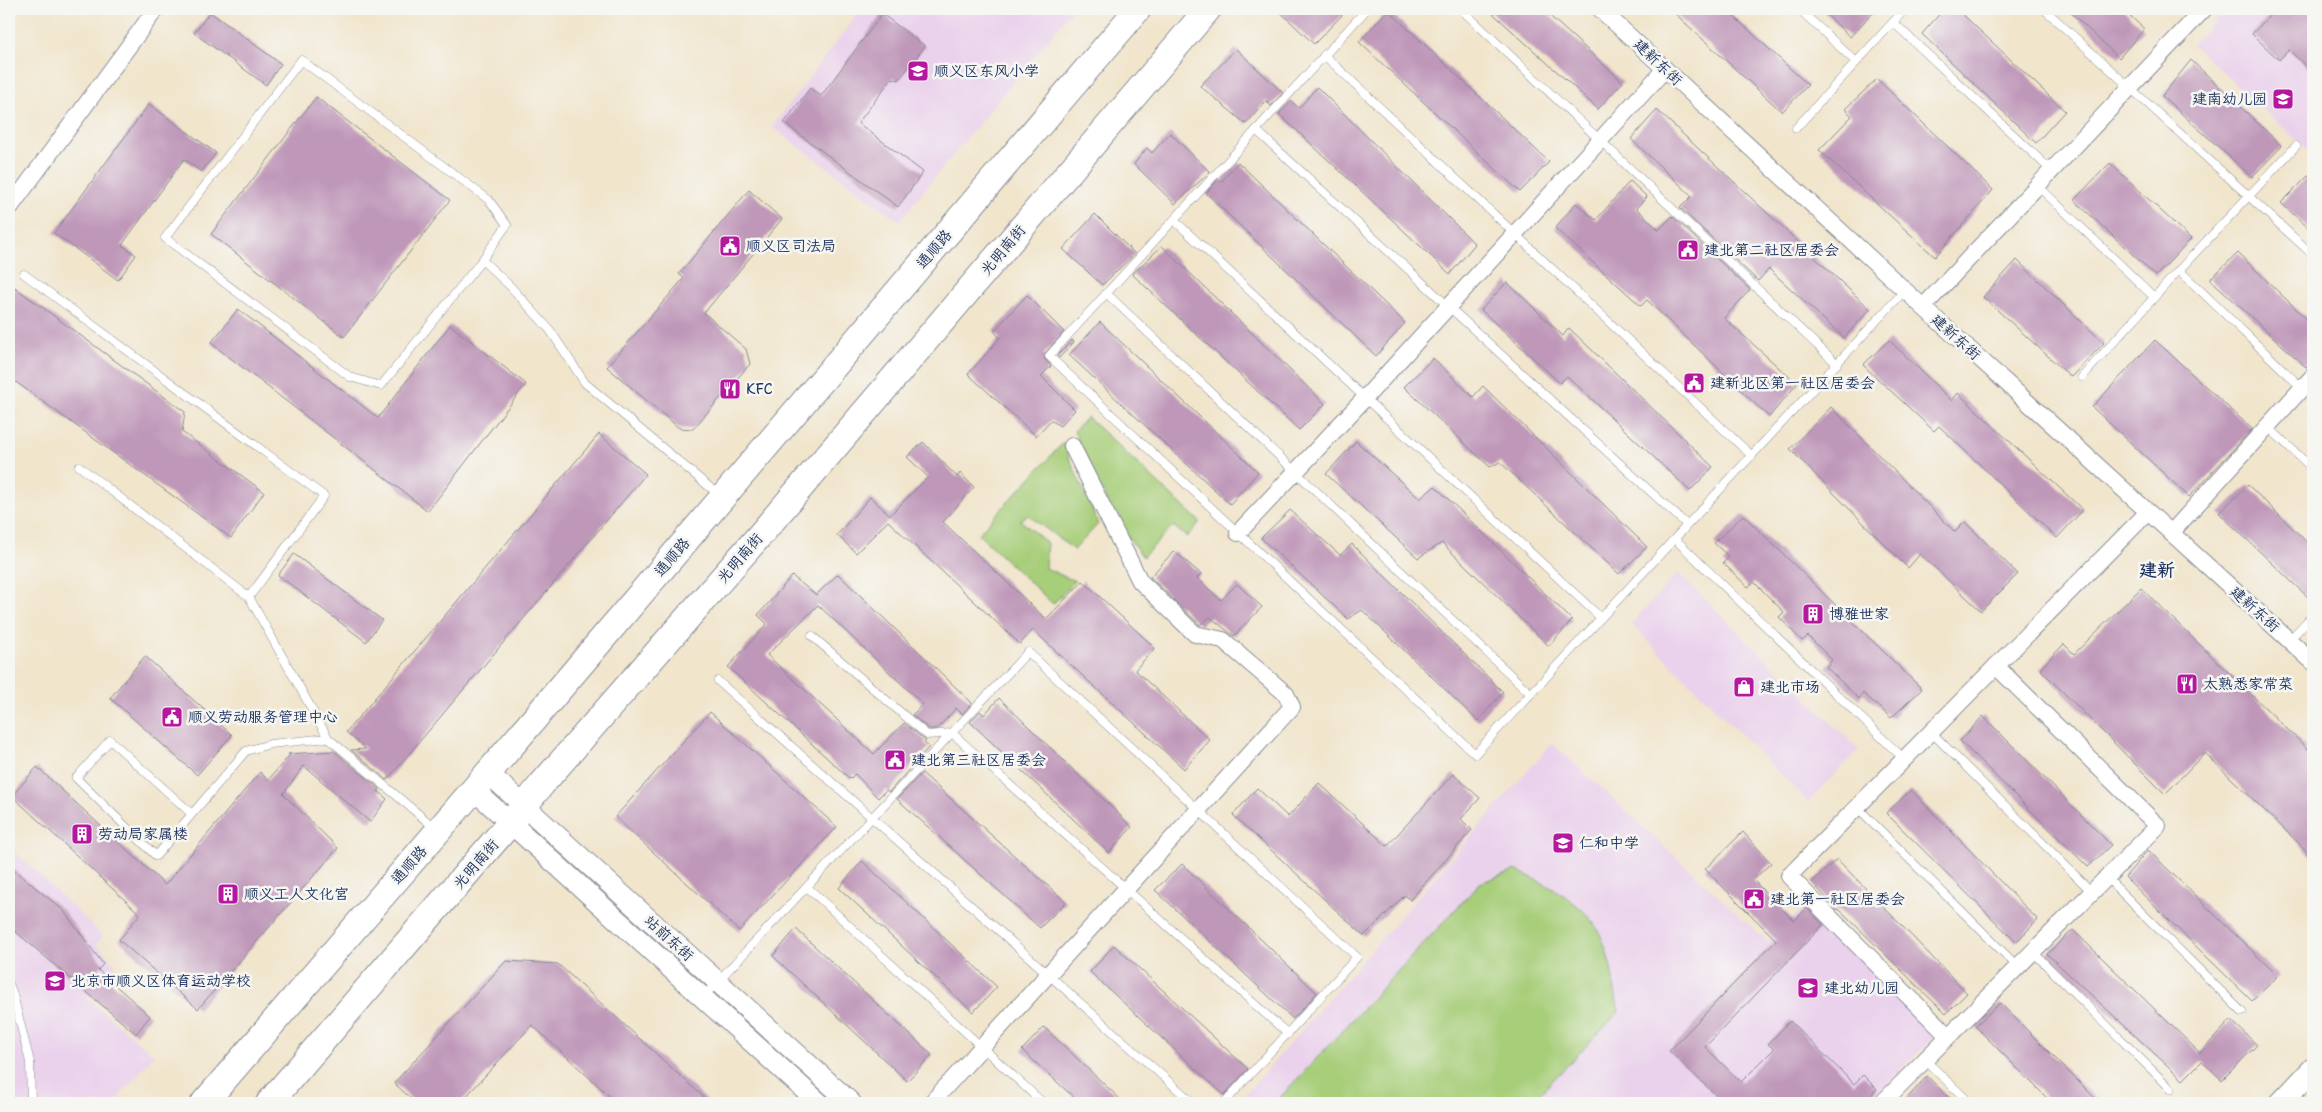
<svg xmlns="http://www.w3.org/2000/svg" width="2322" height="1112" font-family="'Shantell Sans','LXGW WenKai TC',sans-serif">
<rect width="100%" height="100%" fill="#f6f6f2"/>
<filter id="ink" filterUnits="userSpaceOnUse"><feTurbulence type="fractalNoise" baseFrequency=".02" numOctaves="2"/><feDisplacementMap in="SourceGraphic" scale="10" xChannelSelector="R" yChannelSelector="G"/><feConvolveMatrix kernelMatrix="1 2 1 2 8 2 1 2 1" color-interpolation-filters="sRGB"/></filter>
<filter id="wash" filterUnits="userSpaceOnUse"><feTurbulence type="fractalNoise" baseFrequency=".0096" numOctaves="4" result="noise"/><feDisplacementMap in="SourceGraphic" scale="20" xChannelSelector="R" yChannelSelector="G"/><feGaussianBlur stdDeviation="1.12" result="paint"/><feColorMatrix in="noise" values="0 0 0 0 0 0 0 0 0 0 0 0 0 0 0 0 0 1.4 0 .05"/><feComposite in="paint" operator="in"/></filter>
<g filter="url(#wash)">
<rect width="100%" height="100%" fill="#f1e5cc"/>
<g fill="#ead1ec">
<path d="M848,9H1073L899,221L772,127L856,16Z"/>
<path d="M2226,9H2313V155L2192,44Z"/>
<path d="M1678,573L1859,750L1808,802L1631,624Z"/>
<path d="M1552,743L1768,942L1807,905L1938,1033L1867,1103H1238Z"/>
<path d="M9,846L103,936L96,944L116,965L87,998L154,1055L114,1103H9Z"/>
</g>
<g fill="#a7ce79" stroke="#617e6c">
<path d="M1087,417L1200,522L1187,537L1173,526L1143,557L1116,521L1074,431Z"/>
<path d="M1063,443L1098,524L1074,550L1028,515L1020,520L1047,543L1045,568L1075,581L1053,604L978,534Z"/>
<path d="M1515,870C1549,885 1589,904 1603,941C1612,964 1614,989 1619,1012L1531,1103H1275L1480,883Z"/>
</g>
<g id="blocks">
<g fill="#bf98b9">
<path d="M1277,9H1348L1314,44Z"/>
<path d="M1488,9H1542L1623,82L1598,109Z"/>
<path d="M1670,9H1726L1808,85L1782,112Z"/>
<path d="M1821,9H1876L1850,37Z"/>
<path d="M1944,9H1957L2065,111L2036,143L1922,34Z"/>
<path d="M2067,9H2123L2144,29L2119,58Z"/>
<path d="M2276,9H2313V73L2289,50L2279,60L2252,34Z"/>
<path d="M1388,10L1549,162L1520,192L1359,42Z"/>
<path d="M210,12L281,64L266,85L194,33Z"/>
<path d="M882,14L925,46L899,80L892,78L858,123L923,172L898,207L784,123L810,88L821,96Z"/>
<path d="M1236,49L1283,93L1271,106L1266,101L1246,124L1200,86Z"/>
<path d="M2191,60L2282,146L2252,177L2162,96Z"/>
<path d="M1877,79L1993,190L1935,257L1819,150L1852,116L1845,109Z"/>
<path d="M1317,87L1475,244L1450,274L1279,114L1291,101L1299,108Z"/>
<path d="M316,97L450,200L344,337L211,234Z"/>
<path d="M149,104L216,153L201,172L184,159L122,245L136,255L118,280L54,233Z"/>
<path d="M1657,110L1870,309L1844,338L1769,269L1758,281L1680,208L1692,196L1631,139Z"/>
<path d="M1170,133L1210,172L1175,204L1134,164L1147,148L1152,153Z"/>
<path d="M1238,162L1405,323L1376,356L1206,193L1219,179L1221,182Z"/>
<path d="M2110,163L2191,239L2156,276L2074,200Z"/>
<path d="M2313,171V232L2281,203Z"/>
<path d="M1630,181L1647,197L1636,208L1659,230L1672,216L1750,290L1724,318L1797,384L1769,417L1647,300L1641,306L1555,228L1576,203L1596,220Z"/>
<path d="M749,190L782,219L704,313L746,349L750,364L693,429L679,428L607,367L684,278L679,274Z"/>
<path d="M1095,214L1135,254L1102,285L1063,249Z"/>
<path d="M1162,246L1325,404L1299,430L1132,274Z"/>
<path d="M2238,253L2313,325V366L2307,368L2210,279Z"/>
<path d="M2017,260L2104,343L2071,377L1983,297Z"/>
<path d="M1507,282L1563,336L1569,328L1713,467L1690,491L1567,376L1560,383L1481,310Z"/>
<path d="M9,283L185,412L182,432L264,492L231,538L9,377Z"/>
<path d="M1027,295L1064,332L1044,354L1045,360L1051,366L1041,376L1075,410L1060,426L1051,420L1036,436L968,374L1000,338L994,331Z"/>
<path d="M238,309L378,418L450,325L526,384L428,511L211,343Z"/>
<path d="M1100,322L1258,472L1230,504L1069,355Z"/>
<path d="M1072,340L1074,342L1059,358L1057,356Z"/>
<path d="M1889,340L1952,401L1958,393L2083,510L2057,538L1939,426L1934,431L1863,365Z"/>
<path d="M2155,340L2252,429L2189,497L2092,407Z"/>
<path d="M1433,358L1473,397L1483,386L1647,547L1619,574L1500,462L1490,467L1404,387Z"/>
<path d="M1831,407L1955,532L1965,522L2018,574L1981,611L1920,554L1908,568L1790,449Z"/>
<path d="M599,434L646,474L387,780L351,750L366,749L346,732Z"/>
<path d="M1356,441L1420,499L1435,486L1572,620L1549,646L1442,543L1418,558L1326,474Z"/>
<path d="M923,442L957,477L960,473L974,487L943,522L1046,619L1083,581L1155,648L1135,670L1210,740L1184,769L1033,630L1020,644L888,521L856,553L837,535L870,497L890,515L928,477L907,457Z"/>
<path d="M2248,485L2313,548V602L2219,513Z"/>
<path d="M1290,510L1340,555L1352,544L1503,692L1478,721L1362,610L1348,619L1261,538Z"/>
<path d="M1743,515L1922,689L1891,718L1863,693L1859,699L1826,667L1832,660L1808,636L1802,641L1779,617L1784,612L1754,582L1748,587L1723,563L1729,557L1714,543Z"/>
<path d="M1174,551L1201,574L1197,578L1221,600L1237,584L1262,607L1234,636L1210,617L1200,625L1150,577Z"/>
<path d="M294,554L382,620L366,642L278,575Z"/>
<path d="M838,574L972,703L962,714L956,708L937,729H929L912,715L923,704L818,605L767,655L874,754L904,723L926,741L924,743L929,747L889,792L886,790L878,798L855,774L850,779L728,667L767,624L758,615L792,576L816,595Z"/>
<path d="M2141,588L2313,754V857L2205,753L2165,794L2040,669L2064,644L2074,654Z"/>
<path d="M145,656L232,735L197,775L110,698Z"/>
<path d="M999,698L1132,827L1109,853L970,722L980,711L984,715Z"/>
<path d="M710,712L837,827L739,931L615,817Z"/>
<path d="M1983,716L2111,845L2088,867L1960,741Z"/>
<path d="M334,751L380,789L378,791L387,799L370,822L304,766L283,794L338,848L198,1009L119,940L140,914L12,796L37,767L165,885L260,772L268,780L290,755L288,754Z"/>
<path d="M922,773L1066,902L1040,928L897,799Z"/>
<path d="M1453,774L1480,798L1461,819L1472,830L1410,900L1405,895L1364,936L1233,815L1257,788L1288,817L1319,783L1387,846Z"/>
<path d="M1911,790L2038,920L2016,942L1886,813Z"/>
<path d="M1743,832L1771,863L1753,880L1794,921L1807,908L1823,925L1705,1047L1741,1082L1774,1049L1768,1044L1790,1021L1854,1084L1863,1075L1877,1089L1863,1103H1724L1669,1051L1776,940L1705,869Z"/>
<path d="M2148,850L2278,976L2252,1001L2125,877Z"/>
<path d="M1837,859L1967,993L1946,1014L1839,909L1837,910L1812,882Z"/>
<path d="M862,861L997,987L973,1012L839,888Z"/>
<path d="M1182,864L1317,993L1293,1019L1155,890Z"/>
<path d="M9,866L63,910L103,964L98,970L150,1016L136,1034L9,926Z"/>
<path d="M796,929L932,1055L907,1081L773,956Z"/>
<path d="M2073,930L2200,1053L2231,1020L2257,1045L2222,1080L2202,1061L2183,1080L2047,954Z"/>
<path d="M1114,945L1248,1069L1224,1095L1090,972Z"/>
<path d="M506,961L558,964L710,1103H617L532,1025L460,1103H416L394,1083Z"/>
<path d="M2000,1003L2100,1103H2052L1975,1026Z"/>
<path d="M1044,1027L1124,1103H1080L1022,1050Z"/>
<path d="M1927,1076L1954,1103H1903Z"/>
</g>
</g>
</g>
<g filter="url(#ink)">
<use href="#blocks" fill-opacity="0" stroke="#868a95" stroke-width="1"/>
<g fill="none" stroke-linecap="round" stroke-linejoin="round">
<g stroke="#868a95" stroke-width="9">
<g id="service">
<path d="M1367,9L1049,356L1475,754L1905,290"/>
<path d="M1461,9L1837,364"/>
<path d="M1799,9L1856,62"/>
<path d="M2044,9L2313,255"/>
<path d="M1893,22L2052,171"/>
<path d="M1324,55L1752,456"/>
<path d="M1796,128L1905,9"/>
<path d="M1256,130L1687,525"/>
<path d="M2038,186L2154,297"/>
<path d="M1174,220L1601,618"/>
<path d="M482,260L381,386L350,377L165,238L301,60L489,200L507,225L482,260L510,286L550,330L585,383L719,495"/>
<path d="M2179,270L2302,388"/>
<path d="M24,274L324,496L249,597L328,738"/>
<path d="M1106,293L1531,694"/>
<path d="M2082,377L2179,270L2296,146"/>
<path d="M2267,426L2313,469"/>
<path d="M79,466L249,597"/>
<path d="M1675,539L1904,759"/>
<path d="M812,636L927,735L952,733L1288,1034"/>
<path d="M2289,640L2313,615"/>
<path d="M718,681L1193,1103"/>
<path d="M1931,732L2092,892"/>
<path d="M1857,807L2018,967"/>
<path d="M192,814L110,740L76,778L156,856L246,751L270,744L328,738L435,828"/>
<path d="M2107,878L2242,1012"/>
<path d="M807,887L1043,1103"/>
<path d="M2033,952L2171,1089"/>
<path d="M9,984L12,991L30,1062L31,1103"/>
<path d="M703,997L1028,652L1357,957L1224,1103"/>
<path d="M1925,1060L1970,1103"/>
</g>
</g>
<g stroke="#868a95" stroke-width="18">
<g id="minor">
<path d="M1600,9L1923,307L2313,662"/>
<path d="M9,209L156,9"/>
<path d="M1923,307L2204,9"/>
<path d="M1238,533L1365,398L1665,69"/>
<path d="M2171,533L2313,376"/>
<path d="M1948,1036L1789,876L2148,512"/>
<path d="M931,1103L1292,707L1286,694L1223,640L1195,634L1140,581L1072,446"/>
<path d="M1882,1103L2158,826L1996,666"/>
</g>
</g>
<g stroke="#868a95" stroke-width="22">
<g id="tertiary">
<path d="M487,772L851,1103"/>
<path d="M473,789L819,1103"/>
</g>
</g>
<g stroke="#868a95" stroke-width="24">
<path id="secondary" d="M2281,1103L2313,1069"/>
</g>
<g stroke="#868a95" stroke-width="28">
<g id="primary">
<path d="M204,1103L506,752L1138,9"/>
<path d="M269,1103L511,822L542,784L760,535L1208,9"/>
</g>
</g>
<use href="#service" stroke="#fff" stroke-width="8"/>
<use href="#minor" stroke="#fff" stroke-width="16"/>
<use href="#tertiary" stroke="#fff" stroke-width="20"/>
<use href="#secondary" stroke="#fff" stroke-width="22"/>
<use href="#primary" stroke="#fff" stroke-width="26"/>
</g>
</g>
<defs>
<g id="school-square" transform="scale(1.125)"><rect x="-9" y="-9" width="18" height="18" rx="4" fill="#b5179e" stroke="#f6f6f2"/><path d="M0-5L7-2L0 1L-7-2ZM-4 1L0 2.5L4 1V4Q0 6-4 4Z" fill="#fff"/></g>
<g id="civic-square" transform="scale(1.125)"><rect x="-9" y="-9" width="18" height="18" rx="4" fill="#b5179e" stroke="#f6f6f2"/><path d="M-.6-6.5H3V-4.5H.6V-3L4-1V1h2V6H-6V1h2V-1L-.6-3ZM-1.2 2.5V6h2.4V2.5Z" fill="#fff"/></g>
<g id="restaurant-square" transform="scale(1.125)"><rect x="-9" y="-9" width="18" height="18" rx="4" fill="#b5179e" stroke="#f6f6f2"/><path d="M-5-6h1v4h1v-4h1v4h1v-4h1v5L-1.5 .5V6h-2V.5L-5-1ZM5-6V6H3V1.5H1.5Q1.5-4 5-6Z" fill="#fff"/></g>
<g id="building-square" transform="scale(1.125)"><rect x="-9" y="-9" width="18" height="18" rx="4" fill="#b5179e" stroke="#f6f6f2"/><path d="M-4-6H4V6H1V3H-1V6H-4ZM-2.5-4.3h1.7v1.8h-1.7ZM.8-4.3h1.7v1.8H.8ZM-2.5-1h1.7V.8h-1.7ZM.8-1h1.7V.8H.8Z" fill="#fff"/></g>
<g id="shop-square" transform="scale(1.125)"><rect x="-9" y="-9" width="18" height="18" rx="4" fill="#b5179e" stroke="#f6f6f2"/><path d="M-5-2.5h2.3a2.7 3.5 0 0 1 5.4 0H5L5.5 6h-11ZM-1.5-2.5h3a1.5 2.3 0 0 0-3 0Z" fill="#fff"/></g>
<g id="university-square" transform="scale(1.125)"><rect x="-9" y="-9" width="18" height="18" rx="4" fill="#b5179e" stroke="#f6f6f2"/><path d="M0-5L7-2L0 1L-7-2ZM-4 1L0 2.5L4 1V4Q0 6-4 4Z" fill="#fff"/></g>
</defs>
<g fill-rule="evenodd">
<use href="#school-square" x="918" y="71"/>
<use href="#school-square" x="2283" y="99"/>
<use href="#civic-square" x="730" y="246"/>
<use href="#civic-square" x="1688" y="250"/>
<use href="#civic-square" x="1694" y="383"/>
<use href="#restaurant-square" x="730" y="389"/>
<use href="#building-square" x="1813" y="614"/>
<use href="#restaurant-square" x="2187" y="684"/>
<use href="#shop-square" x="1744" y="687"/>
<use href="#civic-square" x="172" y="717"/>
<use href="#civic-square" x="895" y="760"/>
<use href="#building-square" x="82" y="834"/>
<use href="#school-square" x="1563" y="843"/>
<use href="#building-square" x="228" y="894"/>
<use href="#civic-square" x="1754" y="899"/>
<use href="#university-square" x="55" y="981"/>
<use href="#school-square" x="1808" y="988"/>
</g>
<g text-anchor="middle" dominant-baseline="central" stroke-width="5" stroke-linejoin="round" paint-order="stroke">
<g font-size="15" fill="#1b2f5e" stroke="#f6f6f2">
<text transform="translate(1658 62) rotate(43)">建新东街</text>
<text transform="translate(934 249) rotate(-50)">通顺路</text>
<text transform="translate(1003 250) rotate(-50)">光明南街</text>
<text transform="translate(1956 337) rotate(42)">建新东街</text>
<text transform="translate(672 557) rotate(-50)">通顺路</text>
<text transform="translate(740 558) rotate(-49)">光明南街</text>
<text transform="translate(2255 609) rotate(42)">建新东街</text>
<text transform="translate(476 864) rotate(-49)">光明南街</text>
<text transform="translate(409 865) rotate(-49)">通顺路</text>
<text transform="translate(669 938) rotate(42)">站前东街</text>
</g>
<g font-size="15" fill="#1b2f5e" stroke="#f6f6f2" text-anchor="start">
<text x="934" y="71">顺义区东风小学</text>
<text x="2267" y="99" text-anchor="end">建南幼儿园</text>
<text x="746" y="246">顺义区司法局</text>
<text x="1704" y="250">建北第二社区居委会</text>
<text x="1710" y="383">建新北区第一社区居委会</text>
<text x="746" y="389">KFC</text>
<text x="1829" y="614">博雅世家</text>
<text x="2203" y="684">太熟悉家常菜</text>
<text x="1760" y="687">建北市场</text>
<text x="188" y="717">顺义劳动服务管理中心</text>
<text x="911" y="760">建北第三社区居委会</text>
<text x="98" y="834">劳动局家属楼</text>
<text x="1579" y="843">仁和中学</text>
<text x="244" y="894">顺义工人文化宫</text>
<text x="1770" y="899">建北第一社区居委会</text>
<text x="71" y="981">北京市顺义区体育运动学校</text>
<text x="1824" y="988">建北幼儿园</text>
</g>
<g font-size="18" font-weight="bold" fill="#1b2f5e" stroke="#f6f6f2">
<text x="2157" y="570">建新</text>
</g>
</g>
<rect width="2322" height="1112" fill="none" stroke="#f6f6f2" stroke-width="30"/>
</svg>
